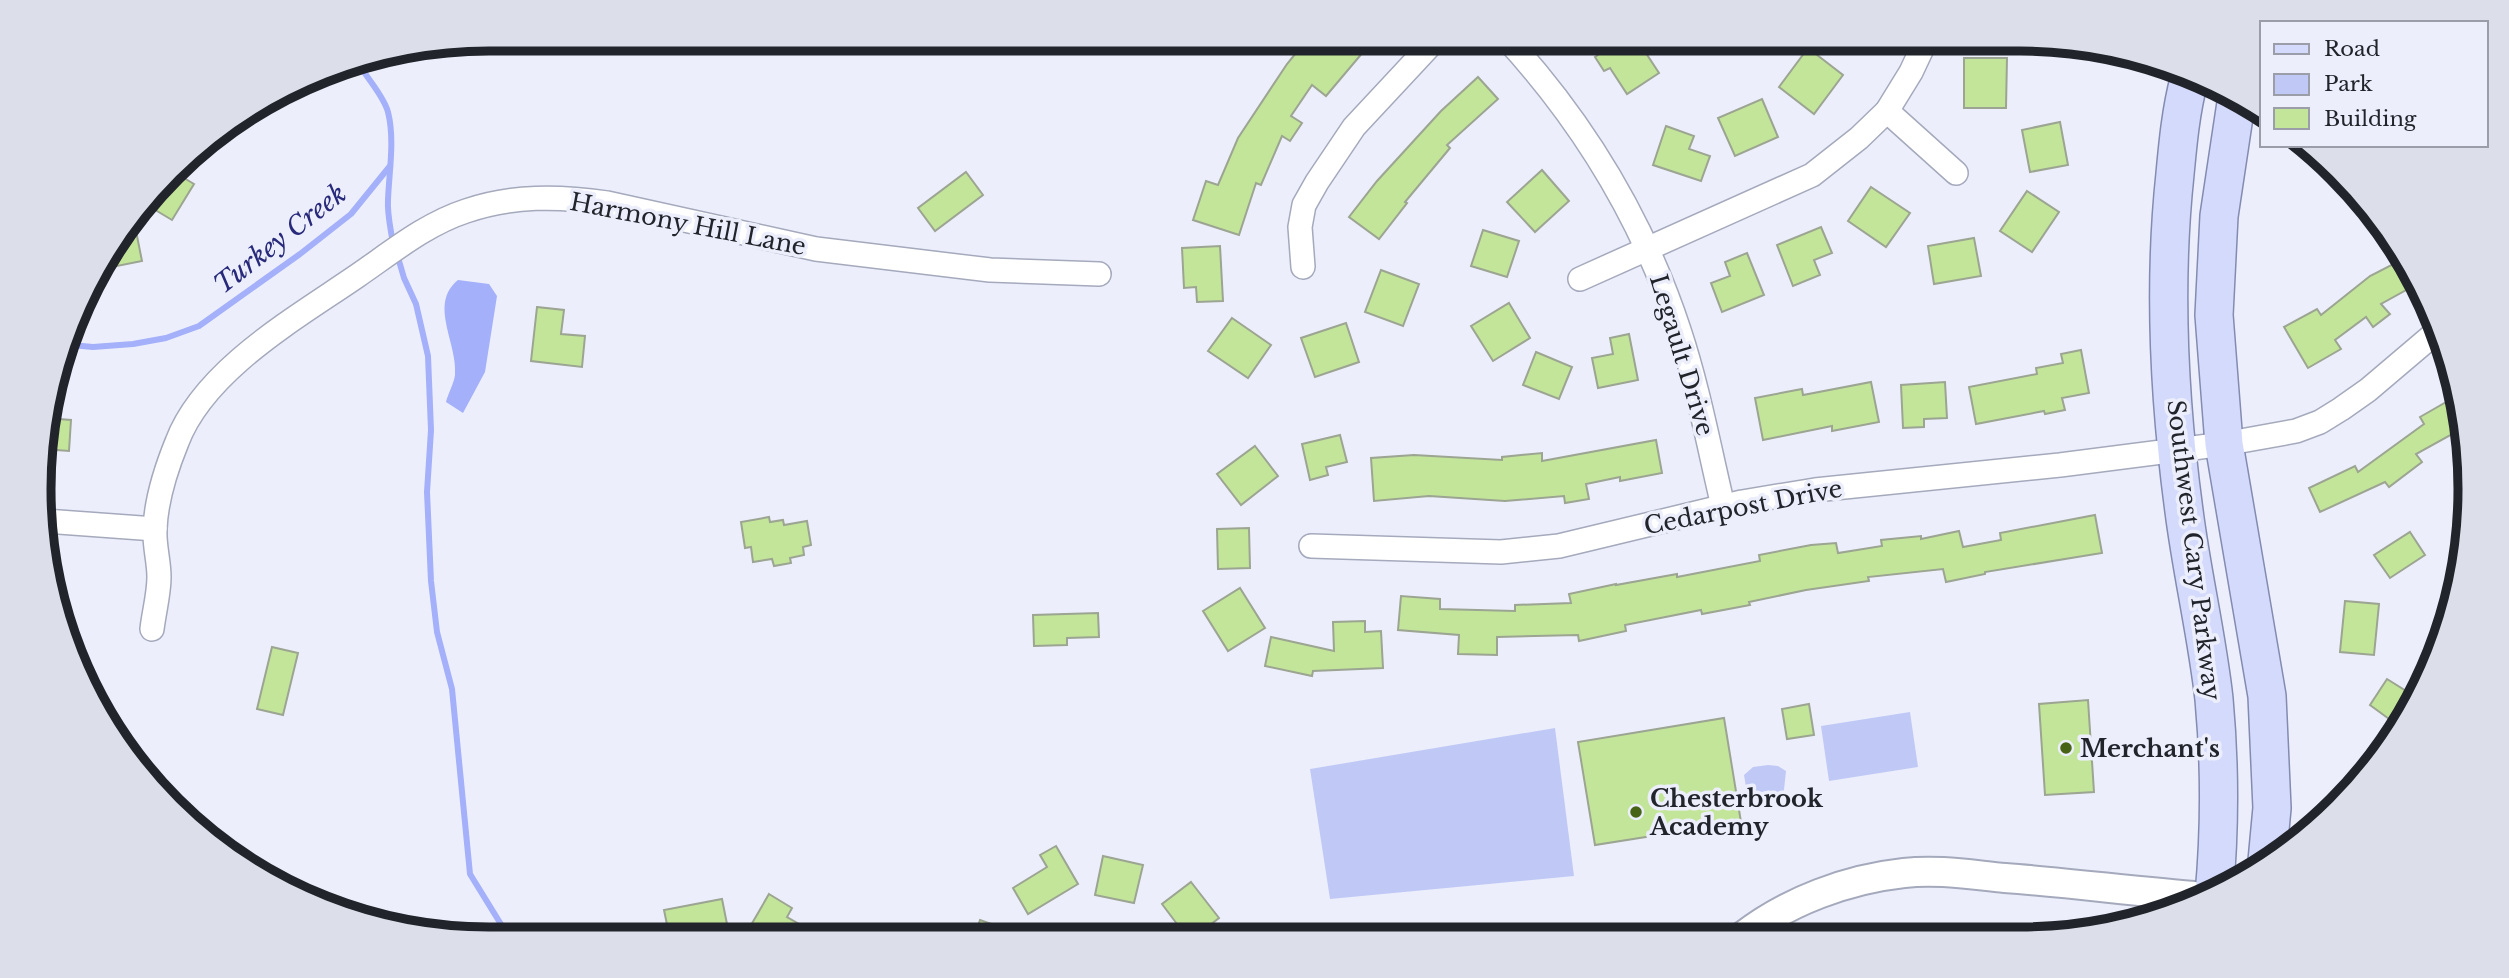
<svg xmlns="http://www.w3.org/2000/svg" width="2509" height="978" font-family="'Libre Baskerville',serif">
<rect width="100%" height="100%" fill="#eceffb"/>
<g fill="#c0c9f5">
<path d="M1910,712L1918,767L1829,781L1821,726Z"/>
<path d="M1555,728L1574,876L1330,899L1310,769Z"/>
<path d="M1768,765L1778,766L1786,771L1783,799L1768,805L1748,799L1744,775L1753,767Z"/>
</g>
<path fill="#a4b0f9" d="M458,280L489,284L497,296L485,372L463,413L446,402C448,394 454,383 455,375C458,343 428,304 458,280Z"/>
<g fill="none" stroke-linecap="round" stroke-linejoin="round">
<g stroke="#a4b0f9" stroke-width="6">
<path d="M357,60C365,77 383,94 388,112C395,140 389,172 388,200C387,214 391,230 393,244"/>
<path d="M397,254L404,278L416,304L428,356L431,430L427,492L431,581L437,632L452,689L470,874L510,939"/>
<path d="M71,345L93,347L133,344L166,338L199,326L300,254L351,214L390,166"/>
</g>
</g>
<g fill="#c3e59a" stroke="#9ca492" stroke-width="2">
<path d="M1308,38H1375L1326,96L1312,85L1291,116L1302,123L1290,141L1282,136L1261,185L1256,183L1239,235L1193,220L1206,181L1218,185L1238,138L1287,64Z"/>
<path d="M1622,38H1636L1659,73L1627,94L1610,68L1604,71L1595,57Z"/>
<path d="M1808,48L1843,75L1814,114L1779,87Z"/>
<path d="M1964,58H2007L2006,108H1964Z"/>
<path d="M1478,77L1498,99L1447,145L1450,148L1405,202L1407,203L1379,239L1349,217L1377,181L1441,111Z"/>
<path d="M1762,99L1778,137L1735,156L1718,118Z"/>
<path d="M2060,122L2068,165L2030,172L2022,130Z"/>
<path d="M1666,126L1694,136L1689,149L1710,156L1701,181L1653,165Z"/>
<path d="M1542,170L1569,201L1535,232L1507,202Z"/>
<path d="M174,172L194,184L172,220L147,205Z"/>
<path d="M966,172L983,195L935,231L918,208Z"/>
<path d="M1871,187L1910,213L1886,247L1848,221Z"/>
<path d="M2027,191L2059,212L2032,252L2000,231Z"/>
<path d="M1821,227L1832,253L1814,260L1820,275L1793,286L1777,245Z"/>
<path d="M1483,230L1519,241L1507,277L1471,266Z"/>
<path d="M136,231L142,261L97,270L99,264L124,233Z"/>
<path d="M1974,238L1981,276L1934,284L1928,246Z"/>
<path d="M1220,246L1223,301L1197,302L1196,287L1184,288L1182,248Z"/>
<path d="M1747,253L1764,295L1722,312L1711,283L1730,276L1725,262Z"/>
<path d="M2405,258L2410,264L2417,284L2381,304L2390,314L2373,327L2366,317L2335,340L2341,349L2308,368L2284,327L2317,309L2321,315L2370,276Z"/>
<path d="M1381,270L1419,284L1403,326L1365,312Z"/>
<path d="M1509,303L1530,338L1493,361L1471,326Z"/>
<path d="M537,307L564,310L561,334L585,336L582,367L531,361Z"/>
<path d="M1232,318L1271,345L1248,378L1208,351Z"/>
<path d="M1346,323L1359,362L1315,377L1301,338Z"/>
<path d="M1629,334L1638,380L1598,388L1592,358L1613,354L1610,338Z"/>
<path d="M2081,350L2089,393L2062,398L2065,410L2045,414L2044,411L1976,424L1969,387L2037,374L2036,368L2063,363L2061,354Z"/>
<path d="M1536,352L1572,367L1559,399L1523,385Z"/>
<path d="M1871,382L1879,422L1832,431V426L1763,440L1755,398L1802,389L1803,395Z"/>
<path d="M1945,382L1947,418L1924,419V427L1903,428L1901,385Z"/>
<path d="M2455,397L2465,427L2416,454L2422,462L2389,487L2385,482L2320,512L2309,488L2355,466L2358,472L2424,424L2420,417Z"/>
<path d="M46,418L71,420L69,451L43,449L42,430Z"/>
<path d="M1340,435L1347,462L1326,467L1328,475L1310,480L1302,444Z"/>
<path d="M1656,440L1662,473L1620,481V477L1586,484L1589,499L1565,503L1564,496L1505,501L1429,496L1374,501L1371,458L1414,455L1502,460V457L1542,453V461Z"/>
<path d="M1255,446L1278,476L1241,505L1217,474Z"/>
<path d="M2095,515L2102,553L1985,572V574L1946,582L1943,569L1868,577L1869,581L1806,590L1749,602L1750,605L1702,614L1701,610L1625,625L1626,631L1579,641L1578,635L1497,637V655L1458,654L1459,635L1398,630L1401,596L1440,599V609L1515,611V605L1571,603L1569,594L1616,584V585L1677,574V577L1760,561L1759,555L1811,545L1836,543L1838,553L1882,546L1881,540L1921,536V539L1959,531L1963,547L2001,540L2000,533Z"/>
<path d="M769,517L770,522L783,520L784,525L807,521L811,545L803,547L804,555L790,558L791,563L774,566L772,559L753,562L751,547L745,548L741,522Z"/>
<path d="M1249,528L1250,568L1218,569L1217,529Z"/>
<path d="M2410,532L2425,555L2390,578L2374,555Z"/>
<path d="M1240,588L1265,628L1228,651L1203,611Z"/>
<path d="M2345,601L2379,604L2374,655L2340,652Z"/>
<path d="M1098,613L1099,637L1067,638V645L1034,646L1033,615Z"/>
<path d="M1365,621V632L1381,631L1383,668L1313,671L1312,676L1265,666L1271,637L1334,651L1333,622Z"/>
<path d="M272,647L298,653L283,715L257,709Z"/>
<path d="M2387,679L2414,696L2400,727L2370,705Z"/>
<path d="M2088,700L2094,792L2045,795L2039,704Z"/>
<path d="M1809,704L1814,735L1787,739L1782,709Z"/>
<path d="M1724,718L1741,822L1595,845L1578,742Z"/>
<path d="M1056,846L1078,884L1028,914L1013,888L1047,867L1040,855Z"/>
<path d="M1103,856L1143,865L1134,903L1095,895Z"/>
<path d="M1191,882L1219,918L1193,938H1158L1177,924L1162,904Z"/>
<path d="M769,894L792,908L787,917L801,925L793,939H759L747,932Z"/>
<path d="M722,899L728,929L670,939L664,910Z"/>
<path d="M980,920L1025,936V938H974Z"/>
</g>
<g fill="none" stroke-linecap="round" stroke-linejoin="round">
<g stroke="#a5a9bc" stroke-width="26">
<g id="minor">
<path d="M1506,38C1584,123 1643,221 1679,330C1698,387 1709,447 1723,506"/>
<path d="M1887,111L1956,173"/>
<path d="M1303,267L1300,227L1304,205L1317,182L1354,127L1437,38"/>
<path d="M1580,279L1812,175L1859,138L1887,111L1911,72L1927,38"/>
<path d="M45,521L155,529"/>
<path d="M1311,546L1501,552L1559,546L1742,502L1815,490L2060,465L2224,444L2296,431L2320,422L2341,409L2368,390L2434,334"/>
<path d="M152,629C154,612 159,594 159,577C159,561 154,545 155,529C156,501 166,469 177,442C204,370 296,318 357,276C392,252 426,224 466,211C512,195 559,196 607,203L816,249L990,270L1099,274"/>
</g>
</g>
<g stroke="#a5a9bc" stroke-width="32">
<path id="tertiary" d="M1743,936C1788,901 1848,879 1904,873C1938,869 1972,875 2005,878C2072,883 2139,892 2206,897"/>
</g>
<g stroke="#838bb0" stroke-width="40">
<g id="primary">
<path d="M2189,80C2181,110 2178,142 2175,174C2163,286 2169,400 2184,511C2192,574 2207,636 2214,699C2220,764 2220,830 2214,895"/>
<path d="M2236,103L2219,216L2214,315L2224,444L2267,696L2272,808L2267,861"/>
</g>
</g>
<use href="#minor" stroke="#fff" stroke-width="23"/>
<use href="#tertiary" stroke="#fff" stroke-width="28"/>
<use href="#primary" stroke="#d4dafb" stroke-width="37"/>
</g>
<g fill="#476315" stroke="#eceffb" stroke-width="2.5">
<circle cx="2066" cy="748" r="7"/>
<circle cx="1636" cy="812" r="7"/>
</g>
<g text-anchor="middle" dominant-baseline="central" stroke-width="7" stroke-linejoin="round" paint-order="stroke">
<g font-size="24" fill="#22242b" stroke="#eceffb">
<text transform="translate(688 224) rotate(11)">Harmony Hill Lane</text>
<text transform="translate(1682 355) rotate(73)">Legault Drive</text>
<text transform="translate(1743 507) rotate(-11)">Cedarpost Drive</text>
<text transform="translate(2194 550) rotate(83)">Southwest Cary Parkway</text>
</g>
<g font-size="24" font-weight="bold" fill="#22242b" stroke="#eceffb" text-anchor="start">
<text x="2080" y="748">Merchant's</text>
<text x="1650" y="798">Chesterbrook<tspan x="1650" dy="28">Academy</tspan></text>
</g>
<g font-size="26" font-style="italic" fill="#28297a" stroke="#eceffb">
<text transform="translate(280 239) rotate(-38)">Turkey Creek</text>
</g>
</g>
<path d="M0 0H2509V978H0ZM489 51H2020A438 438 0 0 1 2458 489V489A438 438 0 0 1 2020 927H489A438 438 0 0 1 51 489V489A438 438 0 0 1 489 51Z" fill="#dcdfea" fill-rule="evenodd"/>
<path fill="none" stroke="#22242b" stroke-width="9" d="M489 51H2020A438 438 0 0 1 2458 489V489A438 438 0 0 1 2020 927H489A438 438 0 0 1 51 489V489A438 438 0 0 1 489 51Z"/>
<rect x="2260" y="21" width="228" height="126" fill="#eceffb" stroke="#9b9ea8" stroke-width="2"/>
<rect x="2274" y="44" width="35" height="10" fill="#d4dafb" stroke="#9b9ea8" stroke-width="2"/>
<text x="2324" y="56" font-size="21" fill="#22242b">Road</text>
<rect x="2274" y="74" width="35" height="21" fill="#c0c9f5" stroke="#9b9ea8" stroke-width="2"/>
<text x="2324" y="91" font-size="21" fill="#22242b">Park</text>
<rect x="2274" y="108" width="35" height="21" fill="#c3e59a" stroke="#9b9ea8" stroke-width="2"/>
<text x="2324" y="126" font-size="21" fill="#22242b">Building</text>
</svg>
